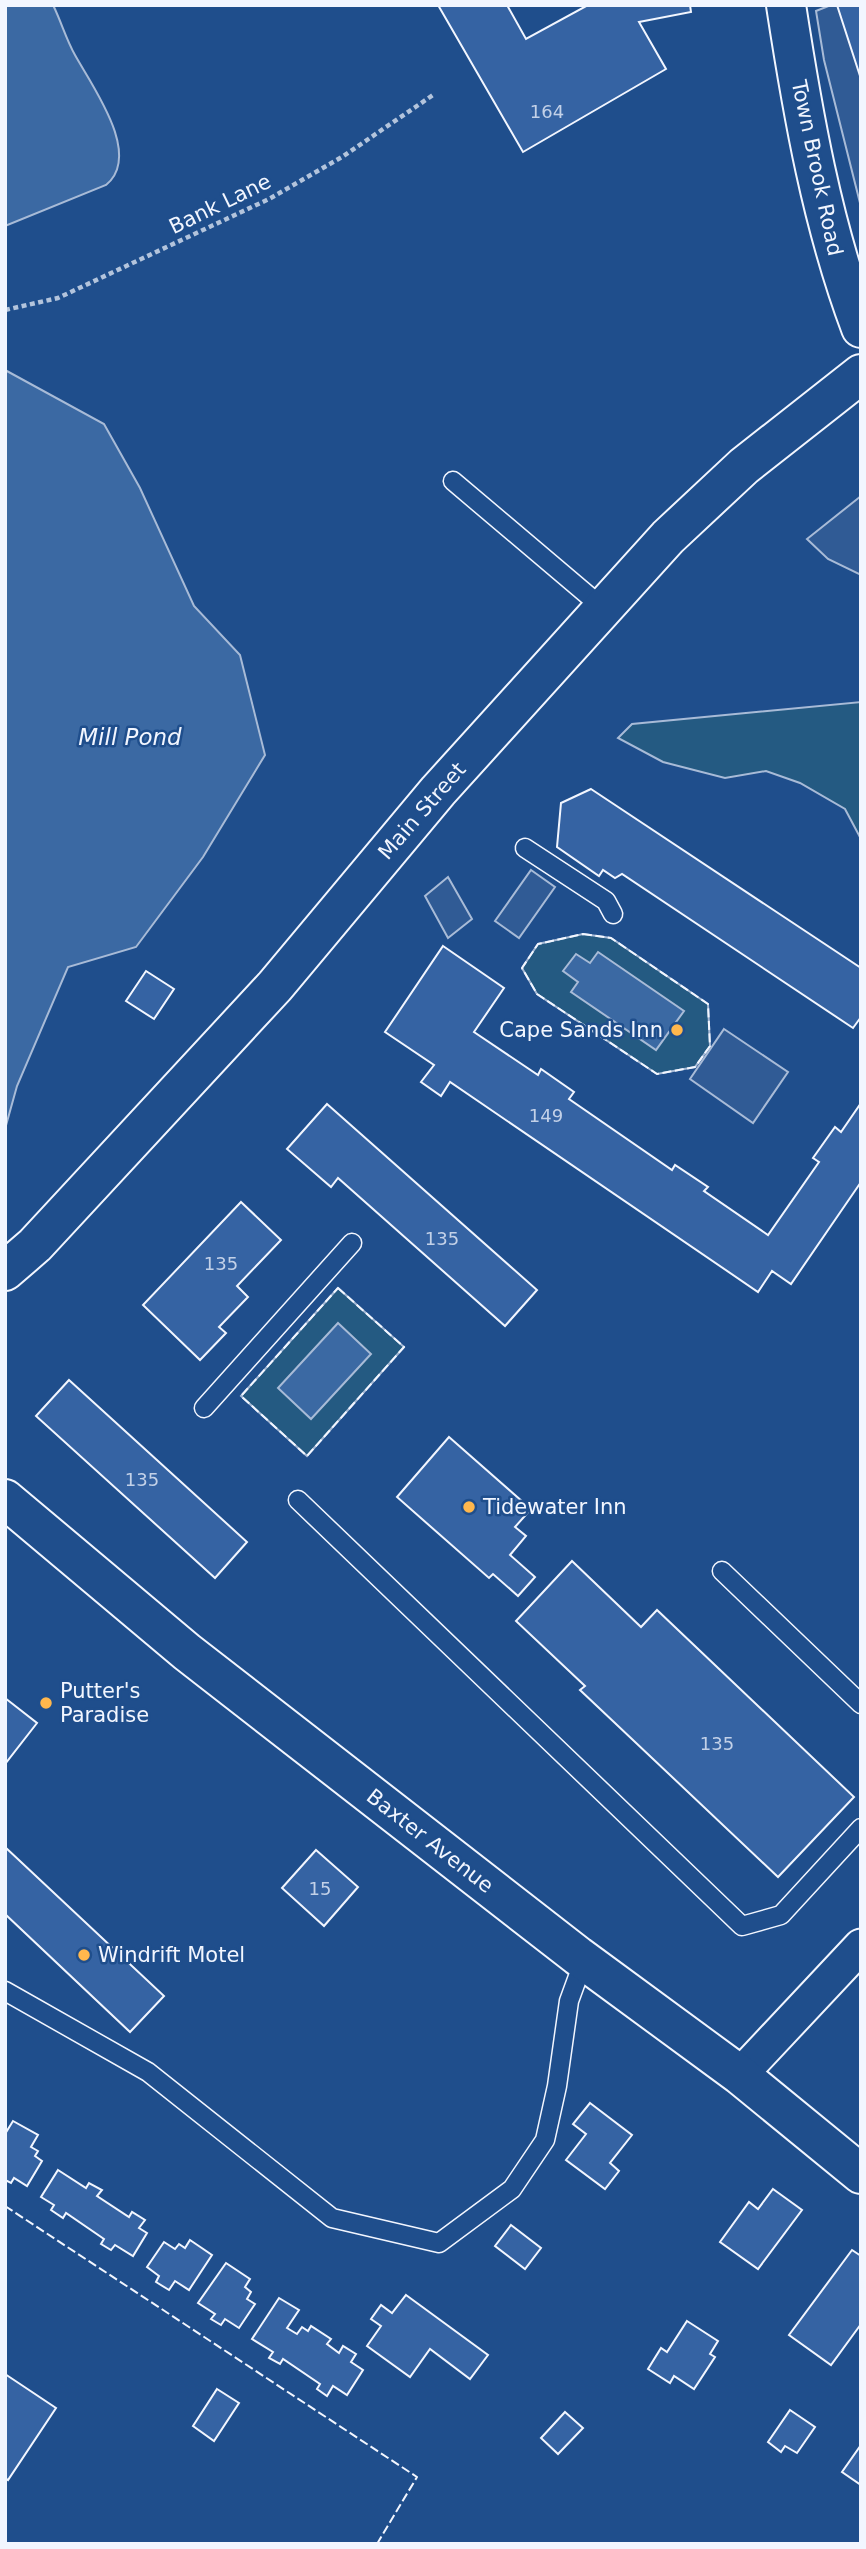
<svg xmlns="http://www.w3.org/2000/svg" width="866" height="2549" font-family="'DejaVu Sans',sans-serif">
<rect width="100%" height="100%" fill="#1f4e8c"/>
<g fill="#245a82" stroke="#a8bbd7" stroke-width="2">
<path d="M861,702V839L845,809L800,783L766,771L725,778L663,762L618,738L632,724Z"/>
<path d="M583,934L611,938L708,1004L710,1046L695,1067L657,1074L537,994L522,968L538,944Z"/>
<path d="M338,1288L404,1347L307,1456L241,1396Z"/>
</g>
<g fill="#305b95" stroke="#a8bbd7" stroke-width="2">
<path d="M831,5H854L861,28L860,203L824,60L816,11Z"/>
<path d="M861,496V575L828,559L807,539Z"/>
<path d="M531,870L555,887L519,938L495,921Z"/>
<path d="M448,877L472,919L448,938L425,896Z"/>
<path d="M724,1029L788,1072L753,1123L690,1079Z"/>
</g>
<g fill="#3b69a3" stroke="#a8bbd7" stroke-width="2">
<path d="M5,5H53C61,21 66,39 75,55C92,86 143,155 106,185L5,226Z"/>
<path d="M5,370L104,424L140,488L194,606L240,655L265,755L203,857L136,947L68,967L17,1086L5,1129Z"/>
<path d="M598,952L684,1011L656,1050L571,992L578,982L563,971L576,954L590,963Z"/>
<path d="M338,1323L371,1354L311,1419L278,1388Z"/>
</g>
<g fill="#3563a3" stroke="#f2f6ff" stroke-width="2">
<path d="M438,5H507L526,39L588,5H690L691,12L639,22L666,69L523,152Z"/>
<path d="M837,5H861V79Z"/>
<path d="M591,789L861,968V1017L853,1028L622,874L615,878L603,870L599,876L557,847L561,803Z"/>
<path d="M443,946L504,988L474,1032L538,1075L541,1069L574,1092L569,1099L672,1170L675,1165L708,1187L704,1191L768,1235L819,1162L813,1158L835,1127L841,1132L861,1103V1182L791,1284L772,1271L758,1292L450,1082L441,1096L421,1082L434,1065L385,1032Z"/>
<path d="M146,971L174,989L154,1019L126,1001Z"/>
<path d="M327,1104L537,1290L505,1326L338,1178L331,1187L287,1149Z"/>
<path d="M241,1202L281,1240L237,1286L248,1297L219,1327L226,1333L200,1360L143,1305Z"/>
<path d="M69,1380L247,1542L215,1578L36,1416Z"/>
<path d="M449,1437L531,1509L515,1527L526,1536L510,1555L535,1577L518,1596L493,1574L489,1578L397,1497Z"/>
<path d="M572,1561L641,1627L657,1610L854,1797L778,1877L580,1690L585,1686L516,1621Z"/>
<path d="M5,1698L37,1723L5,1764Z"/>
<path d="M5,1847L164,1996L130,2032L5,1914Z"/>
<path d="M316,1850L358,1887L324,1926L282,1888Z"/>
<path d="M590,2103L632,2135L610,2163L619,2171L605,2189L566,2160L586,2134L573,2124Z"/>
<path d="M13,2121L38,2135L31,2147L38,2151L35,2156L42,2161L27,2186L14,2178L11,2183L5,2180V2134Z"/>
<path d="M58,2170L86,2188L89,2183L102,2190L97,2196L129,2217L132,2212L145,2220L139,2228L147,2233L133,2256L115,2245L111,2250L101,2244L104,2239L66,2213L63,2218L51,2210L54,2205L41,2197Z"/>
<path d="M773,2189L802,2210L758,2269L720,2242L749,2202L758,2209Z"/>
<path d="M511,2225L541,2248L525,2269L495,2246Z"/>
<path d="M190,2240L212,2255L189,2290L175,2281L169,2290L156,2282L159,2276L147,2267L164,2242L175,2249L179,2244L185,2248Z"/>
<path d="M852,2250L861,2256V2324L831,2365L789,2335Z"/>
<path d="M226,2263L250,2279L245,2287L251,2292L247,2299L255,2304L239,2328L225,2319L221,2325L211,2319L215,2314L198,2303Z"/>
<path d="M406,2295L488,2355L470,2379L430,2349L410,2377L367,2346L381,2326L371,2319L381,2305L392,2313Z"/>
<path d="M279,2298L299,2310L287,2328L297,2334L302,2327L308,2331L311,2326L331,2339L327,2344L339,2353L343,2346L356,2354L351,2362L363,2370L347,2395L333,2386L327,2396L317,2389L320,2384L283,2359L280,2364L269,2358L273,2352L252,2339Z"/>
<path d="M687,2321L718,2341L710,2354L715,2357L694,2389L674,2376L670,2383L648,2369L661,2348L667,2352Z"/>
<path d="M5,2374L56,2408L8,2480L5,2478Z"/>
<path d="M217,2389L239,2403L214,2441L193,2426Z"/>
<path d="M790,2410L815,2427L797,2453L785,2446L781,2452L768,2442Z"/>
<path d="M565,2412L583,2428L558,2454L541,2438Z"/>
<path d="M861,2445V2485L842,2472Z"/>
</g>
<g fill="none" stroke-linecap="round" stroke-linejoin="round">
<g stroke="#f2f6ff" stroke-width="21">
<g id="lane">
<path d="M453,481L603,608"/>
<path d="M525,848L606,901L613,914"/>
<path d="M204,1408L352,1243"/>
<path d="M298,1500L742,1926L781,1915L861,1828"/>
<path d="M722,1571L861,1704"/>
<path d="M5,1991L148,2072L332,2218L439,2243L512,2189L545,2140L557,2086L569,2001L584,1960"/>
</g>
</g>
<g stroke="#f2f6ff" stroke-width="37">
<path id="street" d="M740,2075L861,1946"/>
</g>
<g stroke="#f2f6ff" stroke-width="42">
<g id="secondary">
<path d="M786,5C803,115 822,224 861,328"/>
<path d="M5,1499L187,1652L578,1956L740,2075L861,2174"/>
</g>
</g>
<g stroke="#f2f6ff" stroke-width="42">
<path id="primary" d="M5,1271L35,1245L275,986L438,791L668,537L744,466L861,374"/>
</g>
<path stroke="#b3c4dc" stroke-width="4.5" stroke-dasharray="5 3.5" stroke-linecap="butt" d="M5,310L58,298L269,199L342,157L433,95"/>
<use href="#lane" stroke="#1f4e8c" stroke-width="18"/>
<use href="#street" stroke="#1f4e8c" stroke-width="33"/>
<use href="#secondary" stroke="#1f4e8c" stroke-width="38"/>
<use href="#primary" stroke="#1f4e8c" stroke-width="38"/>
<g stroke="#f2f6ff" stroke-width="2" stroke-dasharray="9 3.5" stroke-linecap="butt">
<path d="M583,934L611,938L708,1004L710,1046L695,1067L657,1074L537,994L522,968L538,944Z"/>
<path d="M338,1288L404,1347L307,1456L241,1396Z"/>
<path d="M5,2206L417,2477L377,2544"/>
</g>
</g>
<g fill="#ffb74d" stroke="#1f4e8c" stroke-width="2.5">
<circle cx="677" cy="1030" r="7"/>
<circle cx="469" cy="1507" r="7"/>
<circle cx="46" cy="1703" r="7"/>
<circle cx="84" cy="1955" r="7"/>
</g>
<g text-anchor="middle" dominant-baseline="central" stroke-width="5" stroke-linejoin="round" paint-order="stroke">
<g font-size="18" fill="#c3d1e8">
<text x="547" y="111">164</text>
<text x="546" y="1115">149</text>
<text x="442" y="1238">135</text>
<text x="221" y="1263">135</text>
<text x="142" y="1479">135</text>
<text x="717" y="1743">135</text>
<text x="320" y="1888">15</text>
</g>
<g font-size="21" fill="#f2f6ff" stroke="#1f4e8c">
<text transform="translate(817 168) rotate(78)">Town Brook Road</text>
<text transform="translate(220 204) rotate(-26)">Bank Lane</text>
<text transform="translate(422 811) rotate(-49)">Main Street</text>
<text transform="translate(430 1841) rotate(38)">Baxter Avenue</text>
</g>
<g font-size="21" fill="#f2f6ff" stroke="#1f4e8c" text-anchor="start">
<text x="663" y="1030" text-anchor="end">Cape Sands Inn</text>
<text x="483" y="1507">Tidewater Inn</text>
<text x="60" y="1691">Putter's<tspan x="60" dy="24">Paradise</tspan></text>
<text x="98" y="1955">Windrift Motel</text>
</g>
<g font-size="23" font-style="italic" fill="#f2f6ff" stroke="#1f4e8c">
<text x="130" y="737">Mill Pond</text>
</g>
</g>
<rect width="866" height="2549" fill="none" stroke="#f2f6ff" stroke-width="14"/>
</svg>
